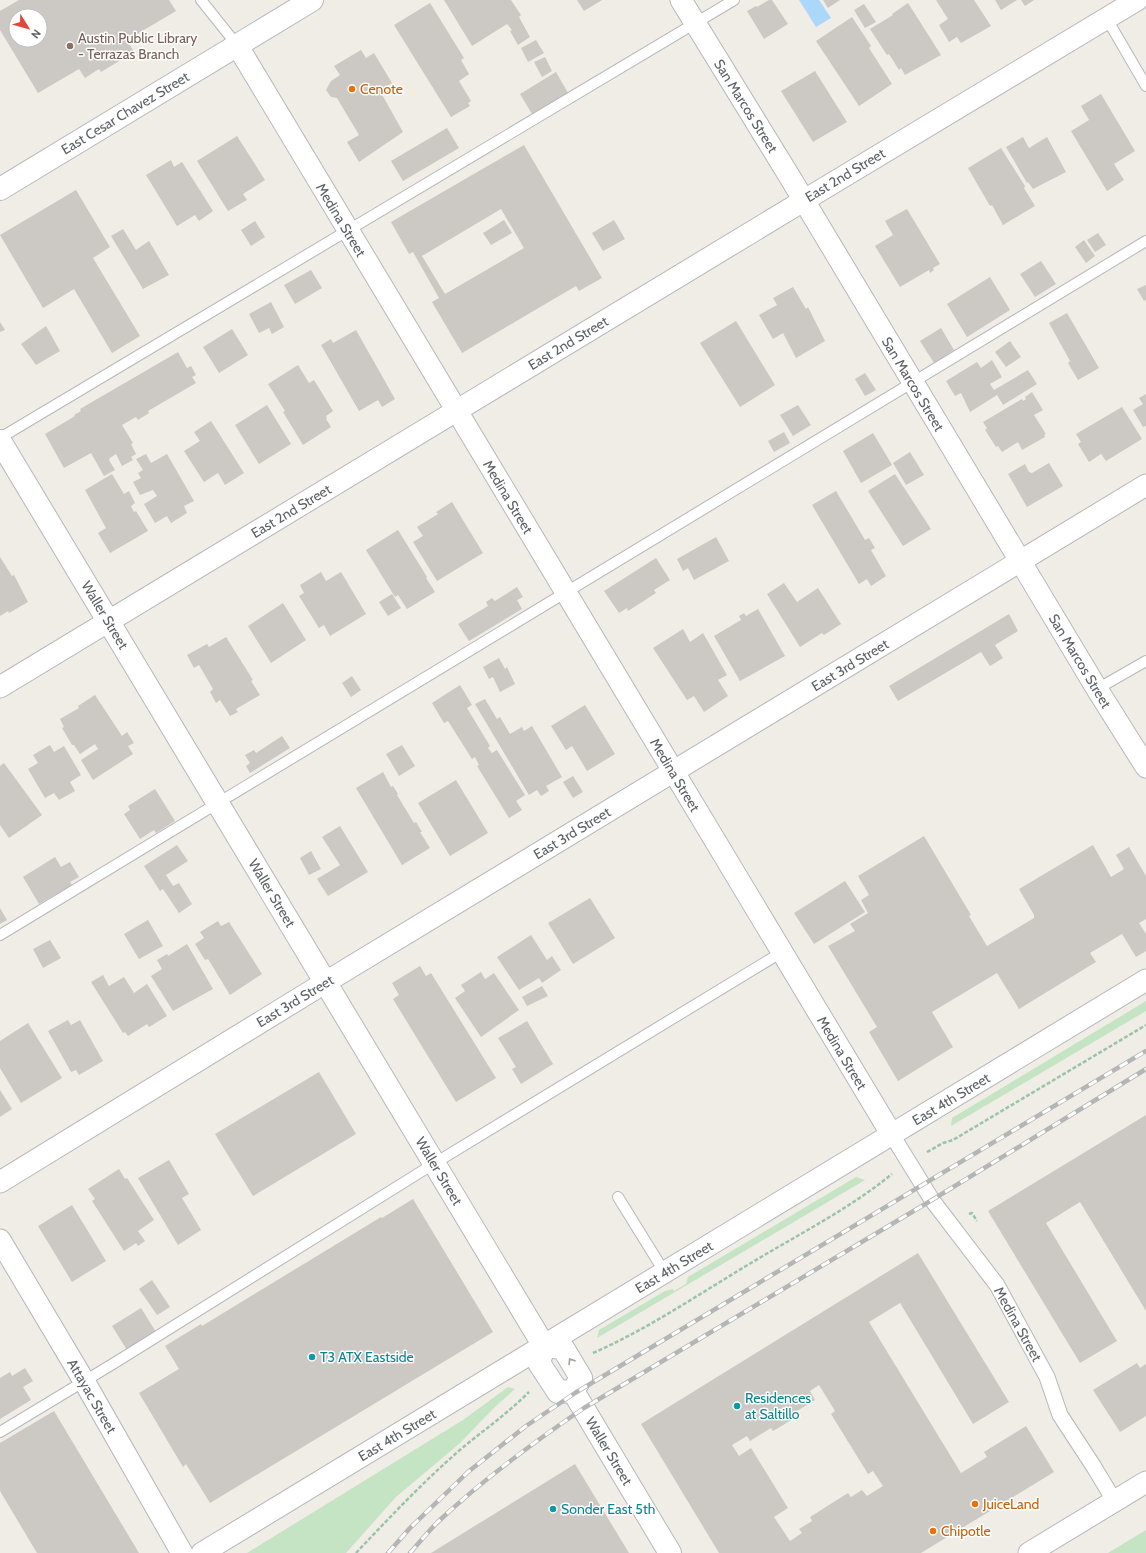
<svg xmlns="http://www.w3.org/2000/svg" width="1146" height="1553" font-family="Cabin,sans-serif">
<rect width="100%" height="100%" fill="#efede6"/>
<g fill="#c4e4c4">
<path d="M1146,1001V1011L951,1126L952,1118Z"/>
<path d="M856,1177L865,1180L597,1338L599,1330L665,1291L673,1289L674,1291L686,1284L688,1277Z"/>
<path d="M508,1387L515,1389L495,1407L459,1444L396,1497L346,1553H247L463,1420Z"/>
<path d="M1146,1530V1553H1108Z"/>
</g>
<path fill="#aad7fa" d="M799,0H819L831,18L816,27Z"/>
<g fill="#ccc9c4" fill-rule="evenodd">
<path d="M19,0H169L176,11L127,40L134,52L101,72L99,69L85,78L79,69L38,93L0,30V11ZM16,16H40V40H16Z"/>
<path d="M444,0H511L521,15L519,17L530,37L518,45L510,31L512,30L507,24L472,46Z"/>
<path d="M577,0H602L584,11Z"/>
<path d="M769,0H772L788,24L764,39L747,11L756,6L757,7Z"/>
<path d="M823,0H840L828,8Z"/>
<path d="M936,0H974L991,26L961,43L957,37L949,42L939,25L948,19Z"/>
<path d="M995,0H1017L1001,10Z"/>
<path d="M1021,0H1034L1025,6Z"/>
<path d="M430,3L464,58L461,60L469,74L459,81L471,101L468,103L470,106L451,117L394,25Z"/>
<path d="M908,3L941,55L905,75L901,68L899,70L889,54L887,55L870,29L893,15L892,14Z"/>
<path d="M864,4L876,22L865,28L854,10Z"/>
<path d="M852,17L871,46L869,48L892,84L859,106L816,41Z"/>
<path d="M536,40L544,53L528,62L521,48Z"/>
<path d="M361,50L366,58L374,53L392,83L380,91L403,132L359,162L347,142L359,135L337,98L331,97L326,90L331,81L340,75L334,66Z"/>
<path d="M545,57L552,71L542,77L534,62Z"/>
<path d="M815,71L847,122L813,142L781,91Z"/>
<path d="M556,72L568,93L532,114L520,94Z"/>
<path d="M1101,94L1135,151L1114,164L1124,180L1107,191L1071,131L1089,120L1081,106Z"/>
<path d="M447,128L459,148L403,181L391,161Z"/>
<path d="M237,136L265,180L243,194L247,200L228,211L197,161Z"/>
<path d="M1023,137L1029,148L1047,137L1066,172L1033,189L1028,182L1027,183L1006,147Z"/>
<path d="M524,145L602,278L579,291L576,286L462,353L432,302L439,298L413,252L409,254L391,222ZM501,209L524,248L445,294L422,256Z"/>
<path d="M1001,148L1025,186L1024,188L1035,206L1003,225L992,205L990,206L968,168Z"/>
<path d="M171,160L174,167L182,162L213,211L199,221L195,215L177,226L146,175Z"/>
<path d="M76,190L110,247L93,258L140,336L112,353L74,289L43,308L0,235Z"/>
<path d="M907,209L940,264L933,268L934,270L930,273L929,270L900,287L875,246L893,235L885,221Z"/>
<path d="M504,220L512,233L491,245L483,233Z"/>
<path d="M614,220L625,239L603,251L592,233Z"/>
<path d="M255,221L265,237L251,246L241,230Z"/>
<path d="M123,229L136,250L149,241L169,275L143,289L111,236Z"/>
<path d="M1098,233L1106,245L1095,252L1087,240Z"/>
<path d="M1084,240L1095,256L1086,263L1075,247Z"/>
<path d="M1041,261L1056,284L1035,297L1020,274Z"/>
<path d="M311,270L322,288L295,304L284,285Z"/>
<path d="M990,277L1010,310L967,337L947,304Z"/>
<path d="M1146,285V300L1144,301L1137,289Z"/>
<path d="M793,287L806,309L808,307L825,341L796,358L783,333L773,339L759,315L777,305L773,298Z"/>
<path d="M271,302L284,327L272,334L269,328L259,333L249,314Z"/>
<path d="M1067,313L1099,368L1078,380L1068,363L1070,361L1049,323Z"/>
<path d="M736,321L775,385L740,407L700,343Z"/>
<path d="M0,322L5,330L0,332Z"/>
<path d="M46,326L60,351L36,365L21,344Z"/>
<path d="M941,328L954,350L934,363L920,341Z"/>
<path d="M232,329L248,355L219,373L203,347Z"/>
<path d="M356,330L395,399L382,407L378,400L359,411L321,345L331,339L333,343Z"/>
<path d="M1010,341L1021,357L1006,367L995,352Z"/>
<path d="M178,352L187,368L191,366L196,375L192,377L196,383L148,411L149,413L138,420L136,417L122,425L133,443L131,444L136,454L131,457L133,460L122,466L116,454L110,458L109,460L115,470L104,476L91,453L64,468L45,434L75,416L74,415L81,411L80,409Z"/>
<path d="M992,360L1002,377L990,384L994,390L1028,370L1037,384L1003,405L997,395L970,412L961,393L955,396L946,381L977,362L981,368Z"/>
<path d="M298,365L309,383L314,380L333,411L326,416L327,418L326,419L331,427L303,445L283,412L285,411L268,384Z"/>
<path d="M865,373L876,390L865,396L855,379Z"/>
<path d="M1032,392L1043,410L1034,415L1046,434L1044,435L1045,437L1022,450L1018,442L1002,452L998,446L996,447L985,430L987,428L983,422L1022,399L1023,401L1026,399L1025,397Z"/>
<path d="M1146,394V426L1143,427L1133,410L1143,404L1139,398Z"/>
<path d="M267,405L291,444L259,464L235,425Z"/>
<path d="M798,405L811,425L793,436L780,415Z"/>
<path d="M1122,407L1142,439L1106,461L1101,454L1089,462L1078,444L1081,442L1076,434Z"/>
<path d="M211,421L244,473L225,485L218,473L204,482L184,451L200,441L194,432Z"/>
<path d="M784,432L790,443L774,452L768,441Z"/>
<path d="M873,433L892,465L861,483L843,451Z"/>
<path d="M910,452L924,475L906,485L893,463Z"/>
<path d="M146,454L151,463L167,454L194,501L184,506L187,513L171,523L167,516L155,523L144,504L157,496L153,490L140,495L133,482L141,478L138,473L143,470L136,459Z"/>
<path d="M1049,463L1063,486L1027,507L1008,474L1025,464L1029,472L1032,473Z"/>
<path d="M112,474L124,494L129,491L135,503L131,506L134,512L136,511L148,531L110,553L98,533L106,528L85,490Z"/>
<path d="M895,474L931,529L903,546L868,491Z"/>
<path d="M836,491L865,540L869,538L875,548L871,550L886,576L871,586L867,579L859,584L812,505Z"/>
<path d="M452,502L483,553L437,581L413,542L423,536L417,527L438,514L436,512Z"/>
<path d="M398,530L427,577L426,578L435,592L407,609L398,595L395,597L366,550Z"/>
<path d="M716,537L729,561L694,580L688,568L683,571L677,559Z"/>
<path d="M0,557L12,576L14,575L28,602L9,613L8,611L0,616Z"/>
<path d="M656,558L670,580L654,590L656,593L628,611L627,608L619,613L604,591Z"/>
<path d="M321,572L326,581L341,572L366,614L330,636L324,625L319,628L299,596L304,593L300,585Z"/>
<path d="M784,583L797,602L818,588L841,624L824,635L822,633L800,647L767,594Z"/>
<path d="M517,587L523,597L517,600L522,609L469,641L458,624L488,606L486,602L492,598L495,601Z"/>
<path d="M392,594L401,608L388,616L379,602Z"/>
<path d="M283,603L306,640L271,663L248,626Z"/>
<path d="M758,609L785,656L740,681L714,636L741,620L739,616L744,613L746,616Z"/>
<path d="M1009,614L1018,631L995,645L1003,658L990,666L981,652L898,701L889,686Z"/>
<path d="M683,629L690,642L703,633L727,675L718,680L728,696L704,712L694,696L687,700L653,648Z"/>
<path d="M226,637L253,680L251,681L260,695L236,709L238,712L230,716L220,700L216,703L210,692L213,689L199,665L194,668L187,655L207,644L209,647Z"/>
<path d="M499,658L505,669L507,667L515,684L500,692L493,677L489,679L483,667Z"/>
<path d="M352,676L361,690L351,697L342,683Z"/>
<path d="M460,685L472,705L467,708L490,746L488,748L492,753L497,750L525,795L516,801L522,810L509,818L477,766L479,765L475,757L472,759L448,721L444,723L432,703Z"/>
<path d="M95,695L122,736L127,732L134,743L128,746L133,754L93,780L81,760L98,749L95,744L80,754L74,745H72L62,728L64,727L60,719L79,708L78,706Z"/>
<path d="M485,699L497,719L500,717L510,734L522,727L524,731L532,726L562,777L546,786L549,791L541,796L537,790L529,795L475,704Z"/>
<path d="M585,705L615,754L587,771L572,746L566,750L551,726Z"/>
<path d="M282,736L290,748L250,773L246,766L250,763L245,755L254,750L256,753Z"/>
<path d="M50,745L54,752L64,746L81,775L70,782L75,791L59,800L54,793L45,798L28,769L38,763L33,755Z"/>
<path d="M402,745L415,766L399,776L386,754Z"/>
<path d="M4,763L42,815L9,838L0,825V766Z"/>
<path d="M383,772L391,787L393,786L398,794L397,795L414,823L416,822L422,832H420L430,848L402,865L356,788Z"/>
<path d="M573,776L583,792L573,798L563,782Z"/>
<path d="M456,780L488,833L450,856L418,803Z"/>
<path d="M155,789L175,821L156,833L154,830L140,839L124,814L130,810L128,806Z"/>
<path d="M340,826L368,872L328,896L317,879L340,865L322,837Z"/>
<path d="M924,836L971,915L969,916L987,946L1034,918V915L1019,889L1093,845L1111,877L1124,869L1116,855L1129,847L1146,876V919L1139,923L1146,934V951L1136,957L1122,934L1090,953L1096,962L1019,1009L997,973L932,1012L953,1047L898,1081L869,1032L877,1027L828,946L855,931L850,924L868,913L861,900L869,895L858,876Z"/>
<path d="M177,845L188,861L166,875L173,886L179,883L192,904L179,913L163,889L160,891L144,866Z"/>
<path d="M311,851L321,869L309,875L300,858Z"/>
<path d="M55,857L61,867L70,862L79,877L70,882L72,885L39,904L23,877Z"/>
<path d="M845,881L865,912L814,944L794,913Z"/>
<path d="M590,898L615,938L573,964L548,923Z"/>
<path d="M0,908L7,920L0,924Z"/>
<path d="M148,920L163,946L139,959L124,934Z"/>
<path d="M218,921L221,926L229,922L262,974L230,995L208,959L205,960L195,944L204,938L200,932Z"/>
<path d="M531,935L547,960L552,956L561,970L542,983L539,978L519,990L497,957Z"/>
<path d="M50,940L61,958L43,968L33,949Z"/>
<path d="M187,944L213,989L173,1011L151,976L162,969L157,960L167,954L168,956Z"/>
<path d="M420,966L426,976L431,973L496,1078L456,1102L393,999L399,995L392,983Z"/>
<path d="M481,972L485,979L494,973L519,1010L481,1037L455,998L465,991L461,985Z"/>
<path d="M103,975L109,986L124,977L134,993L147,984L167,1016L149,1027L147,1024L128,1036L125,1032L123,1033L91,982Z"/>
<path d="M542,986L548,996L527,1006L522,997Z"/>
<path d="M68,1020L71,1025L80,1020L103,1061L79,1075L76,1070L71,1072L48,1031Z"/>
<path d="M527,1021L553,1064L521,1084L512,1069L516,1067L498,1038Z"/>
<path d="M28,1023L62,1078L21,1103L0,1068V1041Z"/>
<path d="M319,1072L356,1134L253,1196L215,1134Z"/>
<path d="M0,1090L12,1109L0,1117Z"/>
<path d="M1146,1115V1311L1080,1202L1046,1223L1117,1341L1080,1363L988,1211Z"/>
<path d="M169,1160L189,1194L182,1198L201,1230L178,1245L138,1178Z"/>
<path d="M119,1169L125,1179L127,1178L154,1220L138,1231L145,1241L138,1246L136,1243L124,1251L92,1201L95,1199L88,1189Z"/>
<path d="M413,1199L493,1332L210,1503L186,1464L183,1467L139,1393L179,1369L165,1346L201,1324L202,1326L381,1217L382,1218Z"/>
<path d="M72,1205L106,1261L72,1282L38,1226Z"/>
<path d="M918,1253L1009,1402L973,1424L900,1303L869,1322L961,1473L987,1457L984,1452L1026,1426L1054,1472L921,1553H719L641,1424ZM819,1385L835,1411L831,1414L868,1474L873,1471L883,1486L867,1496L862,1490L851,1497L848,1493L810,1517L812,1521L799,1529L802,1533L790,1541L774,1517L788,1508L751,1448L739,1456L732,1445L747,1436L750,1441L771,1428L773,1431L795,1418L792,1414L815,1400L810,1391Z"/>
<path d="M152,1280L170,1307L157,1315L139,1289Z"/>
<path d="M141,1308L156,1332L127,1350L112,1326Z"/>
<path d="M1137,1363L1140,1368L1146,1364V1416L1120,1432L1093,1390Z"/>
<path d="M25,1368L33,1381L23,1387L31,1400L0,1419V1378L10,1372L12,1376Z"/>
<path d="M54,1411L139,1553H37L0,1491V1443Z"/>
<path d="M575,1464L629,1553H431Z"/>
</g>
<g fill="none" stroke-linecap="round" stroke-linejoin="round">
<g stroke="#b6b8bb" stroke-width="12">
<g id="service">
<path d="M201,0L237,45"/>
<path d="M1107,19L1146,86"/>
<path d="M0,438L734,0"/>
<path d="M1097,689L1146,661"/>
<path d="M0,935L1146,241"/>
<path d="M618,1197L665,1273"/>
<path d="M0,1432L116,1362L435,1163L782,952"/>
</g>
</g>
<g stroke="#b6b8bb" stroke-width="17">
<path id="pedestrian" d="M892,1135L932,1200L997,1285L1047,1377L1060,1415L1094,1467L1115,1502"/>
</g>
<g stroke="#b6b8bb" stroke-width="23">
<g id="minor">
<path d="M681,0L791,179L1097,689L1146,767"/>
<path d="M237,45L892,1135"/>
<path d="M0,687L803,201L1137,0"/>
<path d="M0,1182L326,982L1146,485"/>
<path d="M0,1240L84,1381L182,1553"/>
<path d="M202,1553L1146,980"/>
<path d="M1029,1553L1146,1482"/>
</g>
</g>
<g stroke="#b6b8bb" stroke-width="24">
<g id="tertiary">
<path d="M0,441L544,1346L539,1363L558,1392L573,1391"/>
<path d="M544,1346L563,1348L581,1378L573,1391"/>
<path d="M573,1391L670,1553"/>
</g>
</g>
<g stroke="#b7babe" stroke-width="24">
<path id="secondary" d="M0,189L312,0"/>
</g>
<g stroke="#9bc3a7" stroke-width="2.5" stroke-dasharray="4 2" stroke-linecap="butt">
<path d="M927,1152L943,1143L953,1140L1146,1025"/>
<path d="M969,1214L972,1213L977,1221"/>
<path d="M593,1353C648,1329 699,1294 751,1263C799,1234 849,1209 892,1174"/>
<path d="M356,1553C390,1517 424,1481 461,1449C484,1430 508,1413 529,1392"/>
</g>
<use href="#service" stroke="#fff" stroke-width="10"/>
<use href="#pedestrian" stroke="#fff" stroke-width="15"/>
<use href="#minor" stroke="#fff" stroke-width="21"/>
<use href="#tertiary" stroke="#fff" stroke-width="22"/>
<use href="#secondary" stroke="#fff" stroke-width="22"/>
<g stroke="#b4b5b5" stroke-width="4.5">
<g id="rail">
<path d="M388,1553L410,1528L468,1472L526,1426L575,1393L1146,1051"/>
<path d="M410,1553C420,1542 430,1529 441,1519C485,1478 534,1442 584,1408L932,1200L1146,1069"/>
</g>
</g>
<use href="#rail" stroke="#fff" stroke-width="3" stroke-dasharray="9" stroke-linecap="butt"/>
</g>
<defs><path id="oneway-chevron" d="M-2-3.5L2.5 0L-2 3.5" fill="none" stroke-width="1.6" stroke-linecap="round" stroke-linejoin="round"/></defs>
<use stroke="#9ea0a3" href="#oneway-chevron" transform="translate(571 1361) rotate(-122)"/>
<circle fill="#8d6e63" stroke="#fff" stroke-width="1.5" cx="70" cy="46" r="4"/>
<g fill="#e8710a" stroke="#fff" stroke-width="1.5">
<circle cx="352" cy="89" r="4"/>
<circle cx="975" cy="1504" r="4"/>
<circle cx="933" cy="1531" r="4"/>
</g>
<g fill="#0f9aa8" stroke="#fff" stroke-width="1.5">
<circle cx="312" cy="1357" r="4"/>
<circle cx="737" cy="1406" r="4"/>
<circle cx="553" cy="1509" r="4"/>
</g>
<g text-anchor="middle" dominant-baseline="central" stroke-width="3" stroke-linejoin="round" paint-order="stroke">
<g font-size="14" fill="#785e54" stroke="#fff" text-anchor="start">
<text x="78" y="38">Austin Public Library<tspan x="78" dy="16">- Terrazas Branch</tspan></text>
</g>
<g font-size="14" fill="#c56008" stroke="#fff" text-anchor="start">
<text x="360" y="89">Cenote</text>
<text x="983" y="1504">JuiceLand</text>
<text x="941" y="1531">Chipotle</text>
</g>
<g font-size="14" fill="#5d6165" stroke="#fff">
<text transform="translate(746 106) rotate(58)">San Marcos Street</text>
<text transform="translate(125 113) rotate(-31)">East Cesar Chavez Street</text>
<text transform="translate(845 175) rotate(-31)">East 2nd Street</text>
<text transform="translate(341 220) rotate(59)">Medina Street</text>
<text transform="translate(568 343) rotate(-31)">East 2nd Street</text>
<text transform="translate(913 384) rotate(59)">San Marcos Street</text>
<text transform="translate(508 497) rotate(59)">Medina Street</text>
<text transform="translate(291 511) rotate(-31)">East 2nd Street</text>
<text transform="translate(105 615) rotate(59)">Waller Street</text>
<text transform="translate(1080 661) rotate(59)">San Marcos Street</text>
<text transform="translate(850 665) rotate(-31)">East 3rd Street</text>
<text transform="translate(675 775) rotate(59)">Medina Street</text>
<text transform="translate(572 833) rotate(-31)">East 3rd Street</text>
<text transform="translate(272 893) rotate(59)">Waller Street</text>
<text transform="translate(295 1001) rotate(-31)">East 3rd Street</text>
<text transform="translate(842 1053) rotate(59)">Medina Street</text>
<text transform="translate(951 1099) rotate(-31)">East 4th Street</text>
<text transform="translate(439 1171) rotate(59)">Waller Street</text>
<text transform="translate(674 1267) rotate(-31)">East 4th Street</text>
<text transform="translate(1018 1324) rotate(61)">Medina Street</text>
<text transform="translate(92 1396) rotate(60)">Attayac Street</text>
<text transform="translate(397 1435) rotate(-31)">East 4th Street</text>
<text transform="translate(609 1451) rotate(59)">Waller Street</text>
</g>
<g font-size="14" fill="#0d838f" stroke="#fff" text-anchor="start">
<text x="320" y="1357">T3 ATX Eastside</text>
<text x="745" y="1398">Residences<tspan x="745" dy="16">at Saltillo</tspan></text>
<text x="561" y="1509">Sonder East 5th</text>
</g>
</g>
<g transform="translate(28 28) rotate(127)"><circle r="19" fill="#ffffff" stroke="#bec0c1"/>
<path d="M0-3L7 15L0 10L-7 15Z" fill="#df483b"/>
<text y="-6" font-size="11" font-weight="bold" text-anchor="middle" fill="#5d6165">N</text>
</g>
</svg>
